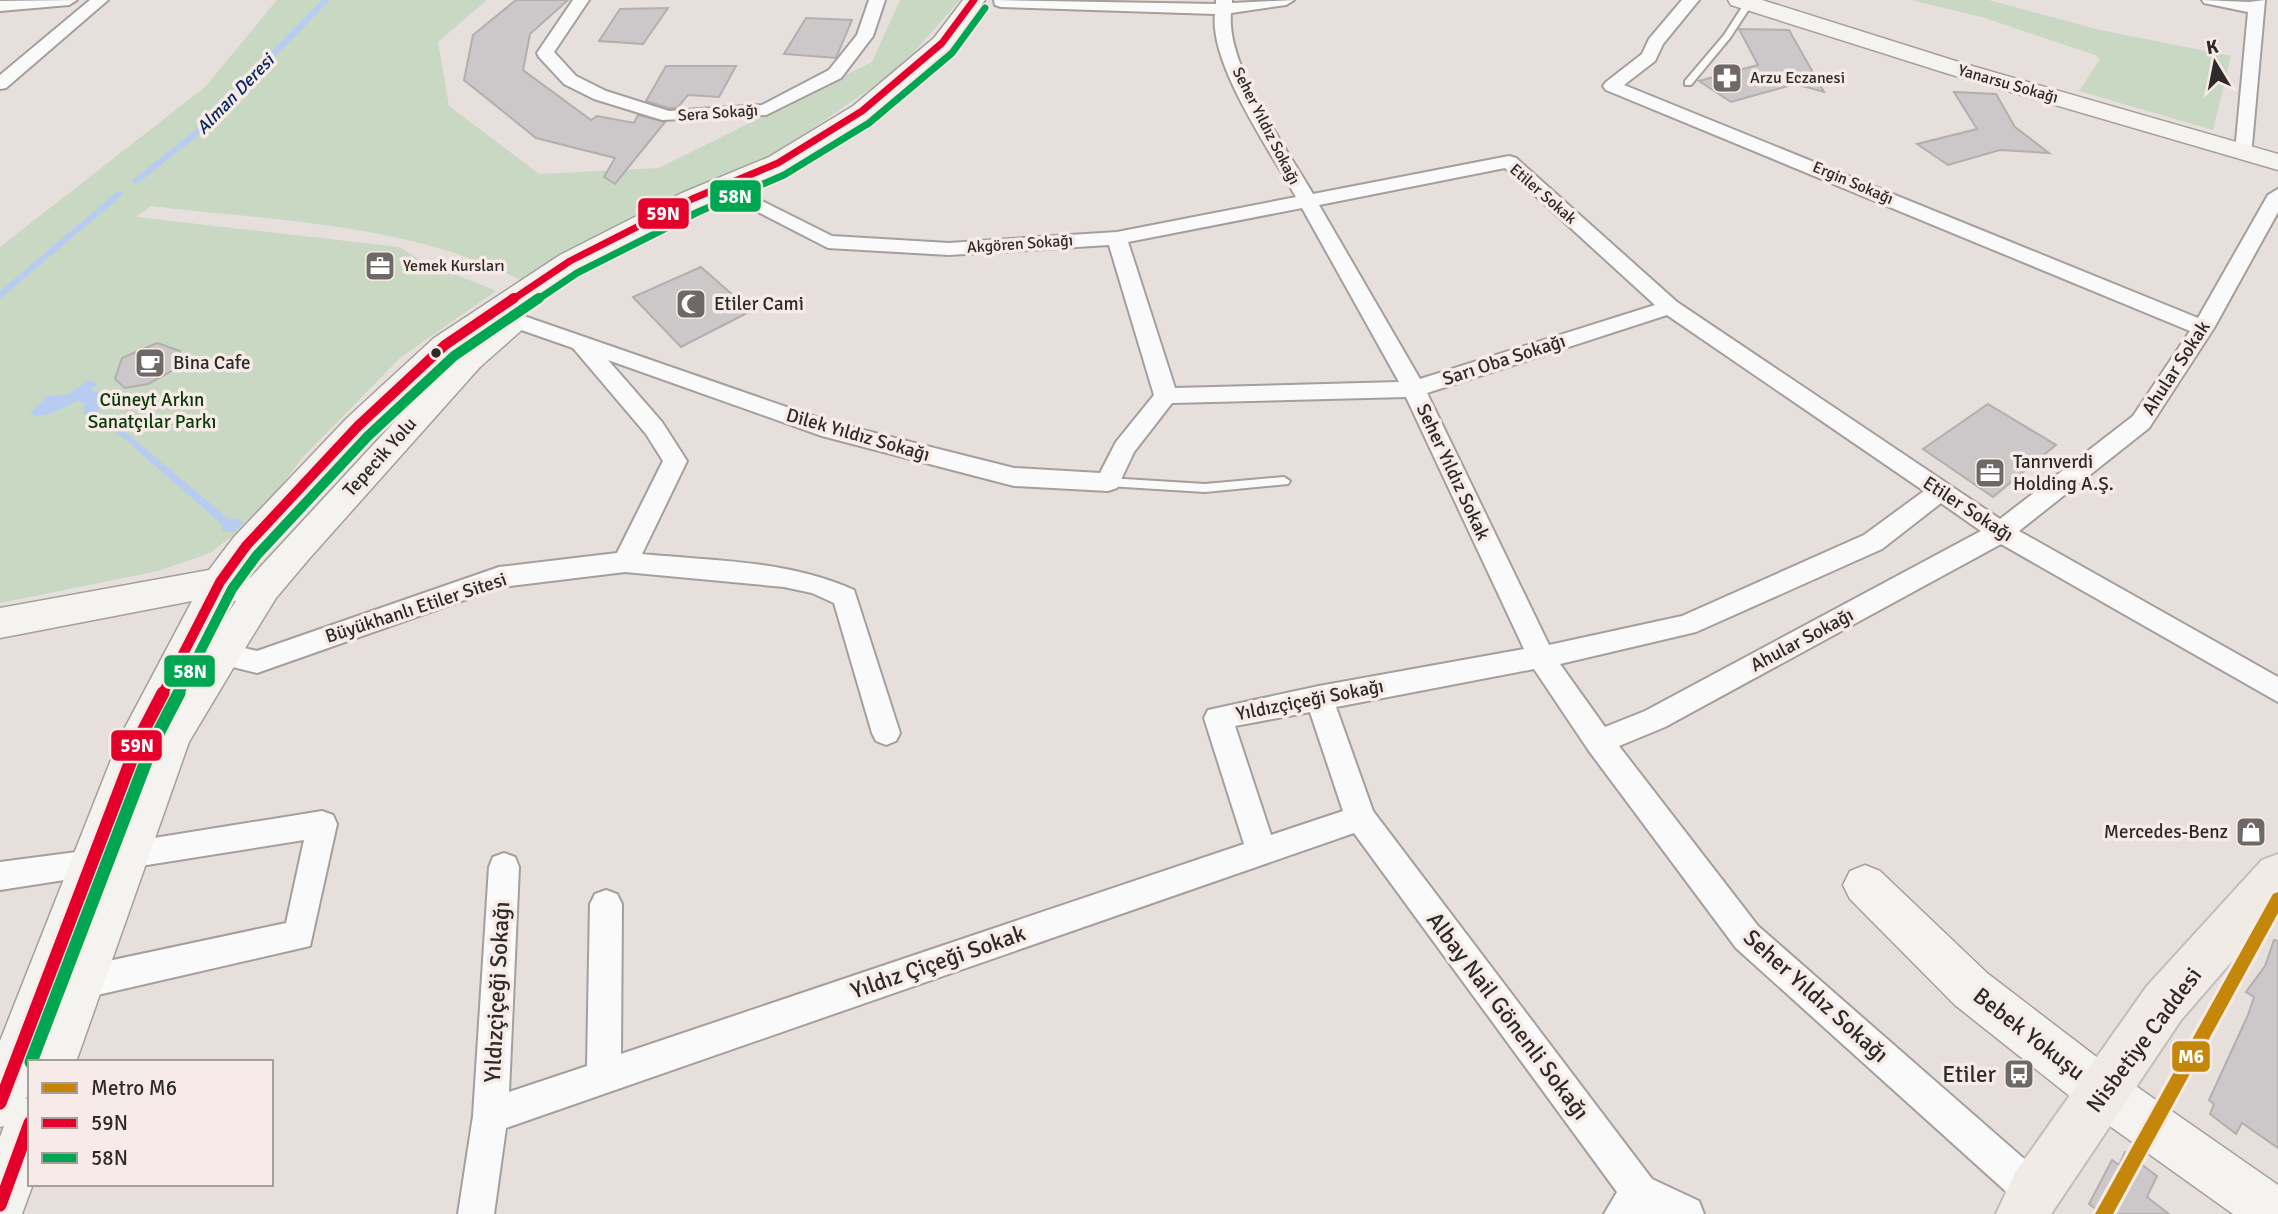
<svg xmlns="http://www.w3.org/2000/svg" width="2278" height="1214" font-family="Signika,sans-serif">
<rect width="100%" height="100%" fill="#e6dfdc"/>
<g fill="#c9d8c3">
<path d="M277,0H487L438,42L449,106L539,174L659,168L872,62L900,0H960L899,69L771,157L711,180L642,211L522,281C410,223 274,221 151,206L136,217L400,247C428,268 464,276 496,291L400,358L303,457L257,517L210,553L158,571L0,603V247L205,87Z"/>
<path d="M1910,0H1988L2100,30L2231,56L2213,130L2079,91L2100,59L2095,55L1982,17Z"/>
</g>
<g fill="#b8ccf1">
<path d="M89,380L98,384L90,390L102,394L107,402L96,413L83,414L85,404L78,401C60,408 49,419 29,414L47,396L69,394Z"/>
<path d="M111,420L230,520L237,518L244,522L234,532H222L223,525L106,423Z"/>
</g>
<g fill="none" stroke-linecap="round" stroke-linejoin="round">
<g stroke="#b8ccf1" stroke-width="6">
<path d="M136,181L194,135L326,0"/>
<path d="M0,295L119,194"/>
</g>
</g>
<g fill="#ccc7c8" stroke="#b3afaf" stroke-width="2">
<path d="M516,0H568L530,34L523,70L591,120L597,116L634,123L638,115L665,122L615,184L604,177L615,158L536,138L464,80L473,35Z"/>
<path d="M668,8L643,44L599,41L620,9Z"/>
<path d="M806,18L852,20L836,58L784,54Z"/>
<path d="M1739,29L1789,30L1824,92L1795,84L1731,102L1699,81L1758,65Z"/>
<path d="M666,66H736L719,97L688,95L677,108H669L646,101Z"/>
<path d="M1954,92L1996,94L2015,127L2049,153L2000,150L1948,165L1917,144L1977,129Z"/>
<path d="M701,267L751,311L681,347L633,297Z"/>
<path d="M157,343L180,351L179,367L148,384L125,388L115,379L122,358Z"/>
<path d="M1988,404L2056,445L1993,497L1923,449Z"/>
<path d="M2274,940L2278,941V1148L2242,1123L2236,1134L2210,1114L2214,1104L2209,1100L2248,1015L2254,997L2246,992L2265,966Z"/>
<path d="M2125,1152L2157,1176L2147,1197L2169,1214H2102L2089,1204L2112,1160L2119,1165Z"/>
</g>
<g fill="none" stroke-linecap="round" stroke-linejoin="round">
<g stroke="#a49f9d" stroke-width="4">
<g id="lane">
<path d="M1746,1L1753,3L1730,38L1691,85H1685V81L1724,35Z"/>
<path d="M1284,477L1290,481L1288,484L1205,492L1108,486L1102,482L1108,478L1205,484Z"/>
</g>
</g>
<g stroke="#a49f9d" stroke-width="4">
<g id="street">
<path d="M77,0L69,5L0,11V1Z"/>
<path d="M90,0H108L6,88L0,89V75Z"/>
<path d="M573,0H589L554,52L576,76L606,91L669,111L762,105L829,70L857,35L869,0H885L873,36L841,78L766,115L662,120L594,99L564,84L539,57L537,53Z"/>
<path d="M994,0L1216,4V0H1232V3L1294,0L1286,5L1231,13C1226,67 1286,147 1313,194L1509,156L1516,158L1677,302L2000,519L2133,416L2190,331L1606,90L1603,86L1606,82L1642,54L1649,39L1682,0H1699L1663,44L1655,61L1624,85L2198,318L2268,195L2278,189V212L2214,328L2149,428L2019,531L2278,677V702L2001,544L1665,727L1619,746L1758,926L2047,1179L2052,1192L2047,1205L2034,1210L2021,1205L1736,948L1589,751L1534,669L1336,707L1373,811L1652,1179L1699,1201L1704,1214H1604L1617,1192L1354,833L506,1128L494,1214H458L473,1116L489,867L493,857L504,853L515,857L519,867L509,1092L587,1066L590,904L595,894L606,890L617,894L622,904L621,1054L1244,844L1204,718L1208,710L1319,686L1524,649L1406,397L1172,403L1134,452L1117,488L1108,491L1014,486L822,436L608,360L662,422L687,461L642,554C713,561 788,560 854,590L900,733L896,741L886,745L876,741L872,733L834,603L812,593L784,587L625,572L501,587L257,673L212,662L208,654L212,646L222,643L257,651L499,567L617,553L663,461L646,434L573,348L510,326L507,321L510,316L518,314L827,421L1014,468L1100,473L1116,442L1154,395L1109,245L949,255L828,248L731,198L741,192L748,194L832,236L949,243L1117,232L1296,197C1271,152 1209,64 1215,14L1001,7L995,5ZM1505,168L1655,305L1420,379L1319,205ZM1302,208L1399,382L1175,388L1128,242ZM1667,315L1924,491L1864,535L1682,616L1549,645L1427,393ZM1941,503L1981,531L1645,711L1605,727L1560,664L1696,632L1882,549ZM1310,712L1343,811L1271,835L1235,726Z"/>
<path d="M2202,0L2249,2L2265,0L2251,156L2244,158L2235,152L2248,12L2204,3Z"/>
<path d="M322,811L333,815L337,824L310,946L80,999L68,994L64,983L68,972L80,967L286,923L304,840L128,868L117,864L113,854L117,844Z"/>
<path d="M92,850L103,854L107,864L103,874L0,890V862Z"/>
</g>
</g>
<g stroke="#a49f9d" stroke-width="3">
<g id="secondary">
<path d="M963,0H985L950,48L871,116L787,169L702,205L580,267L501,321L519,322L523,329L480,367L308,560L276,598L244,650L189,742L76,1062H30V1088L26,1099L30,1098V1184H33L22,1214H0V1137L4,1126L0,1127V1041L120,737L192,601L0,638V608L209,570L234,537L347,418L434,338L560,255L682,193L769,157L853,106L934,38ZM483,333L458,353L250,578L244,575L258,555C329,479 397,392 483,333ZM230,599L236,601L202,653Z"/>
<path d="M1728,0H1762L1965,64L2278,154V170L1949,74L1731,5Z"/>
<path d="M1865,865L1880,871L1987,973L2120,1075L2278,1185V1214H2233L2086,1109L1955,1005L1850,899L1843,885L1850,871Z"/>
</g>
</g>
<g stroke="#c1bdbb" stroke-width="4">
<path id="primary" d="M2278,854V908L2181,1020L2051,1214H1996L2015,1173L2147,986L2262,860Z"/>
</g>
<use href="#lane" fill="#fbfafa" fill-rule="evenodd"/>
<use href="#street" fill="#fbfafa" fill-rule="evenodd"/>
<use href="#secondary" fill="#f5f3f0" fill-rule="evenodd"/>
<use href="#primary" fill="#f0ebe5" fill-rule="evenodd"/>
<g stroke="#f6ebe6" stroke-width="10">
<path id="bus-1-far2" d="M512,300L570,261L692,199L778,163L862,111L942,43L974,0"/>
</g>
<g stroke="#f6ebe6" stroke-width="15">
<path id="bus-1-far1" d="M162,695L220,582L246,546L358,426L445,345L514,298"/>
</g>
<g stroke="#f6ebe6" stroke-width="18">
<g id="bus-1">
<path d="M0,1103L140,737L163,693"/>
<path d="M0,1205L30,1123"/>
</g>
</g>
<g stroke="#f6ebe6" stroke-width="10">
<path id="bus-2-far2" d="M537,300L577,273L698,212L784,175L869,123L952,53L985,8"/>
</g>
<g stroke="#f6ebe6" stroke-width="15">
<path id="bus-2-far1" d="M178,695L232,589L257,555L368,436L454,356L539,298"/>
</g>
<g stroke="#f6ebe6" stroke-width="18">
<path id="bus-2" d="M31,1062L153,743L179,693"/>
</g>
<use href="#bus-1-far2" stroke="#e4002b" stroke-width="7"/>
<use href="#bus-1-far1" stroke="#e4002b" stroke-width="10"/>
<use href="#bus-1" stroke="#e4002b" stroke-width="13"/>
<use href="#bus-2-far2" stroke="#00a651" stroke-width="7"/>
<use href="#bus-2-far1" stroke="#00a651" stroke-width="10"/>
<use href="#bus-2" stroke="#00a651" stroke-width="13"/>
<g stroke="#f6ebe6" stroke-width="6">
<path id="metro-1" d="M2278,892V913L2113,1214H2095L2273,894Z"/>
</g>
<use href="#metro-1" fill="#c5870a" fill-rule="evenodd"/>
</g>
<defs>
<g id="pharmacy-square" transform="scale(1.575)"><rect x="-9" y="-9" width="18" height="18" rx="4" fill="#6e6967" stroke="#f6ebe6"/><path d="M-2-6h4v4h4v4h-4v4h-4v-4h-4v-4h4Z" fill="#fff"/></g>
<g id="office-square" transform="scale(1.575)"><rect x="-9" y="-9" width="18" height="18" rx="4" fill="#6e6967" stroke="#f6ebe6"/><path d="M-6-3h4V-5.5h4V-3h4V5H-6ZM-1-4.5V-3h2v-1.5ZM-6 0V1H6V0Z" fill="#fff"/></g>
<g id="mosque-square" transform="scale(1.575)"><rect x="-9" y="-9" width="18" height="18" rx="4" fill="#6e6967" stroke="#f6ebe6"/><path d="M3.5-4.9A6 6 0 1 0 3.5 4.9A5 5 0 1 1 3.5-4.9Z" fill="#fff"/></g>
<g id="cafe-square" transform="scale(1.575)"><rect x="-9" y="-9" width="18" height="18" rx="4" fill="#6e6967" stroke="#f6ebe6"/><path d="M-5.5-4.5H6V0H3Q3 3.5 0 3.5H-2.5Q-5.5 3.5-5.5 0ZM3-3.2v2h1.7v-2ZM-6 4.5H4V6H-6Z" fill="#fff"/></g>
<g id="shop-square" transform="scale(1.575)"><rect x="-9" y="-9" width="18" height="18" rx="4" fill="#6e6967" stroke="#f6ebe6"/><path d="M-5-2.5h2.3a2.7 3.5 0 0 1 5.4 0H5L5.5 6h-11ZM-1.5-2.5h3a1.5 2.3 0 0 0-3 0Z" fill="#fff"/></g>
<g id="bus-square" transform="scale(1.575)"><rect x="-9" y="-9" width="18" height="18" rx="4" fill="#6e6967" stroke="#f6ebe6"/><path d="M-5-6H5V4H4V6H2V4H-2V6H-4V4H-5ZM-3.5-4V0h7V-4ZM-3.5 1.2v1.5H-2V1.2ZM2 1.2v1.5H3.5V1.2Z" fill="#fff"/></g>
</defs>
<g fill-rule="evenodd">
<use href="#pharmacy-square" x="1727" y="78"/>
<use href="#office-square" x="380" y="266"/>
<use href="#mosque-square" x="691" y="304"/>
<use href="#cafe-square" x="150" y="363"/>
<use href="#office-square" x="1990" y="473"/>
<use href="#shop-square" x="2251" y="832"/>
<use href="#bus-square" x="2019" y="1074"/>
</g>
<circle fill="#2e2a28" stroke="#f6ebe6" stroke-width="2.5" cx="436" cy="353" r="6"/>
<g text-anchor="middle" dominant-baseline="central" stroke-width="7" stroke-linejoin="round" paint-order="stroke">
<g font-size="16" fill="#2e2a28" stroke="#f6ebe6" text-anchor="start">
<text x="1750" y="78">Arzu Eczanesi</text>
<text x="403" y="266">Yemek Kursları</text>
</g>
<g font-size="16" fill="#2e2a28" stroke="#f6ebe6">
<text transform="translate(2008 84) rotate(16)">Yanarsu Sokağı</text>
<text transform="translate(718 113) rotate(-4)">Sera Sokağı</text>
<text transform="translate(1266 126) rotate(63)">Seher Yıldız Sokağı</text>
<text transform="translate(1853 183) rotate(23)">Ergin Sokağı</text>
<text transform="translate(1543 194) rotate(41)">Etiler Sokak</text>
<text transform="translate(1020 244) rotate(-4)">Akgören Sokağı</text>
</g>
<g font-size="18" font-style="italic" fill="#072764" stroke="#f6ebe6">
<text transform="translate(235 94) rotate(-46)">Alman Deresi</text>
</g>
<g font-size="19" fill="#2e2a28" stroke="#f6ebe6" text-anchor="start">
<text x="714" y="304">Etiler Cami</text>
<text x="173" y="363">Bina Cafe</text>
<text x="2013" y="462">Tanrıverdi<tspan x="2013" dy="22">Holding A.Ş.</tspan></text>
<text x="2228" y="832" text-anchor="end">Mercedes-Benz</text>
</g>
<g font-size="19" fill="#2e2a28" stroke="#f6ebe6">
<text transform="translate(1504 360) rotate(-18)">Sarı Oba Sokağı</text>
<text transform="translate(2176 368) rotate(-57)">Ahular Sokak</text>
<text transform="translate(858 435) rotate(16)">Dilek Yıldız Sokağı</text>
<text transform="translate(380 457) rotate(-48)">Tepecik Yolu</text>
<text transform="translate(1453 472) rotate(65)">Seher Yıldız Sokak</text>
<text transform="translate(1968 509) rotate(33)">Etiler Sokağı</text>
<text transform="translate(416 608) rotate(-18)">Büyükhanlı Etiler Sitesi</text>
<text transform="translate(1802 640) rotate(-28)">Ahular Sokağı</text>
<text transform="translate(1310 700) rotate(-11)">Yıldızçiçeği Sokağı</text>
</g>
<g font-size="19" fill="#0a3a09" stroke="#f6ebe6">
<text x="152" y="400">Cüneyt Arkın<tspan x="152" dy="22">Sanatçılar Parkı</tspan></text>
</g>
<g font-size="23" fill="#2e2a28" stroke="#f6ebe6">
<text transform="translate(938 962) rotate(-19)">Yıldız Çiçeği Sokak</text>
<text transform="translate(497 992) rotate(-87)">Yıldızçiçeği Sokağı</text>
<text transform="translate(1816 996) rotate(42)">Seher Yıldız Sokağı</text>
<text transform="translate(1508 1016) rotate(53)">Albay Nail Gönenli Sokağı</text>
<text transform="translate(2029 1034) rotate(38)">Bebek Yokuşu</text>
<text transform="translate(2144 1040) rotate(-53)">Nisbetiye Caddesi</text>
</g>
<g font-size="23" fill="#2e2a28" stroke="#f6ebe6" text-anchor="end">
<text x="1996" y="1074">Etiler</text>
</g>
</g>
<g stroke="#f6ebe6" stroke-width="2.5">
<rect x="709" y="179" width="53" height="34" rx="7" fill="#00a651"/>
<rect x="637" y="197" width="53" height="33" rx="7" fill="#e4002b"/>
<rect x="163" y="654" width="53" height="34" rx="7" fill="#00a651"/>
<rect x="110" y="729" width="53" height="33" rx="7" fill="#e4002b"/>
<rect x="2171" y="1040" width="40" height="33" rx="7" fill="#c5870a"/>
</g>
<g font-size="19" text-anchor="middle" font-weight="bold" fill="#fff">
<text x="735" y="203">58N</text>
<text x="663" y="220">59N</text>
<text x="190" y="678">58N</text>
<text x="137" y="752">59N</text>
<text x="2191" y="1063">M6</text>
</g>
<rect x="28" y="1060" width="245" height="126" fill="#f6ebe6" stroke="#a69e9a" stroke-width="2"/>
<rect x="42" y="1083" width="35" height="10" fill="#c5870a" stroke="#a69e9a" stroke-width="2"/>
<text x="91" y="1095" font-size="21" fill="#2e2a28">Metro M6</text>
<rect x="42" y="1118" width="35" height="10" fill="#e4002b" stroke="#a69e9a" stroke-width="2"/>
<text x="91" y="1130" font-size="21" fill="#2e2a28">59N</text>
<rect x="42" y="1153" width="35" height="10" fill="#00a651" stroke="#a69e9a" stroke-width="2"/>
<text x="91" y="1165" font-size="21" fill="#2e2a28">58N</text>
<g transform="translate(2215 63) rotate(350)" stroke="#f6ebe6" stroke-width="5" paint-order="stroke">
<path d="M0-5L12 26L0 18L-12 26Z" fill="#2e2a28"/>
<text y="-10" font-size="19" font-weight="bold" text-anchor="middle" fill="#2e2a28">K</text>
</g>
</svg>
